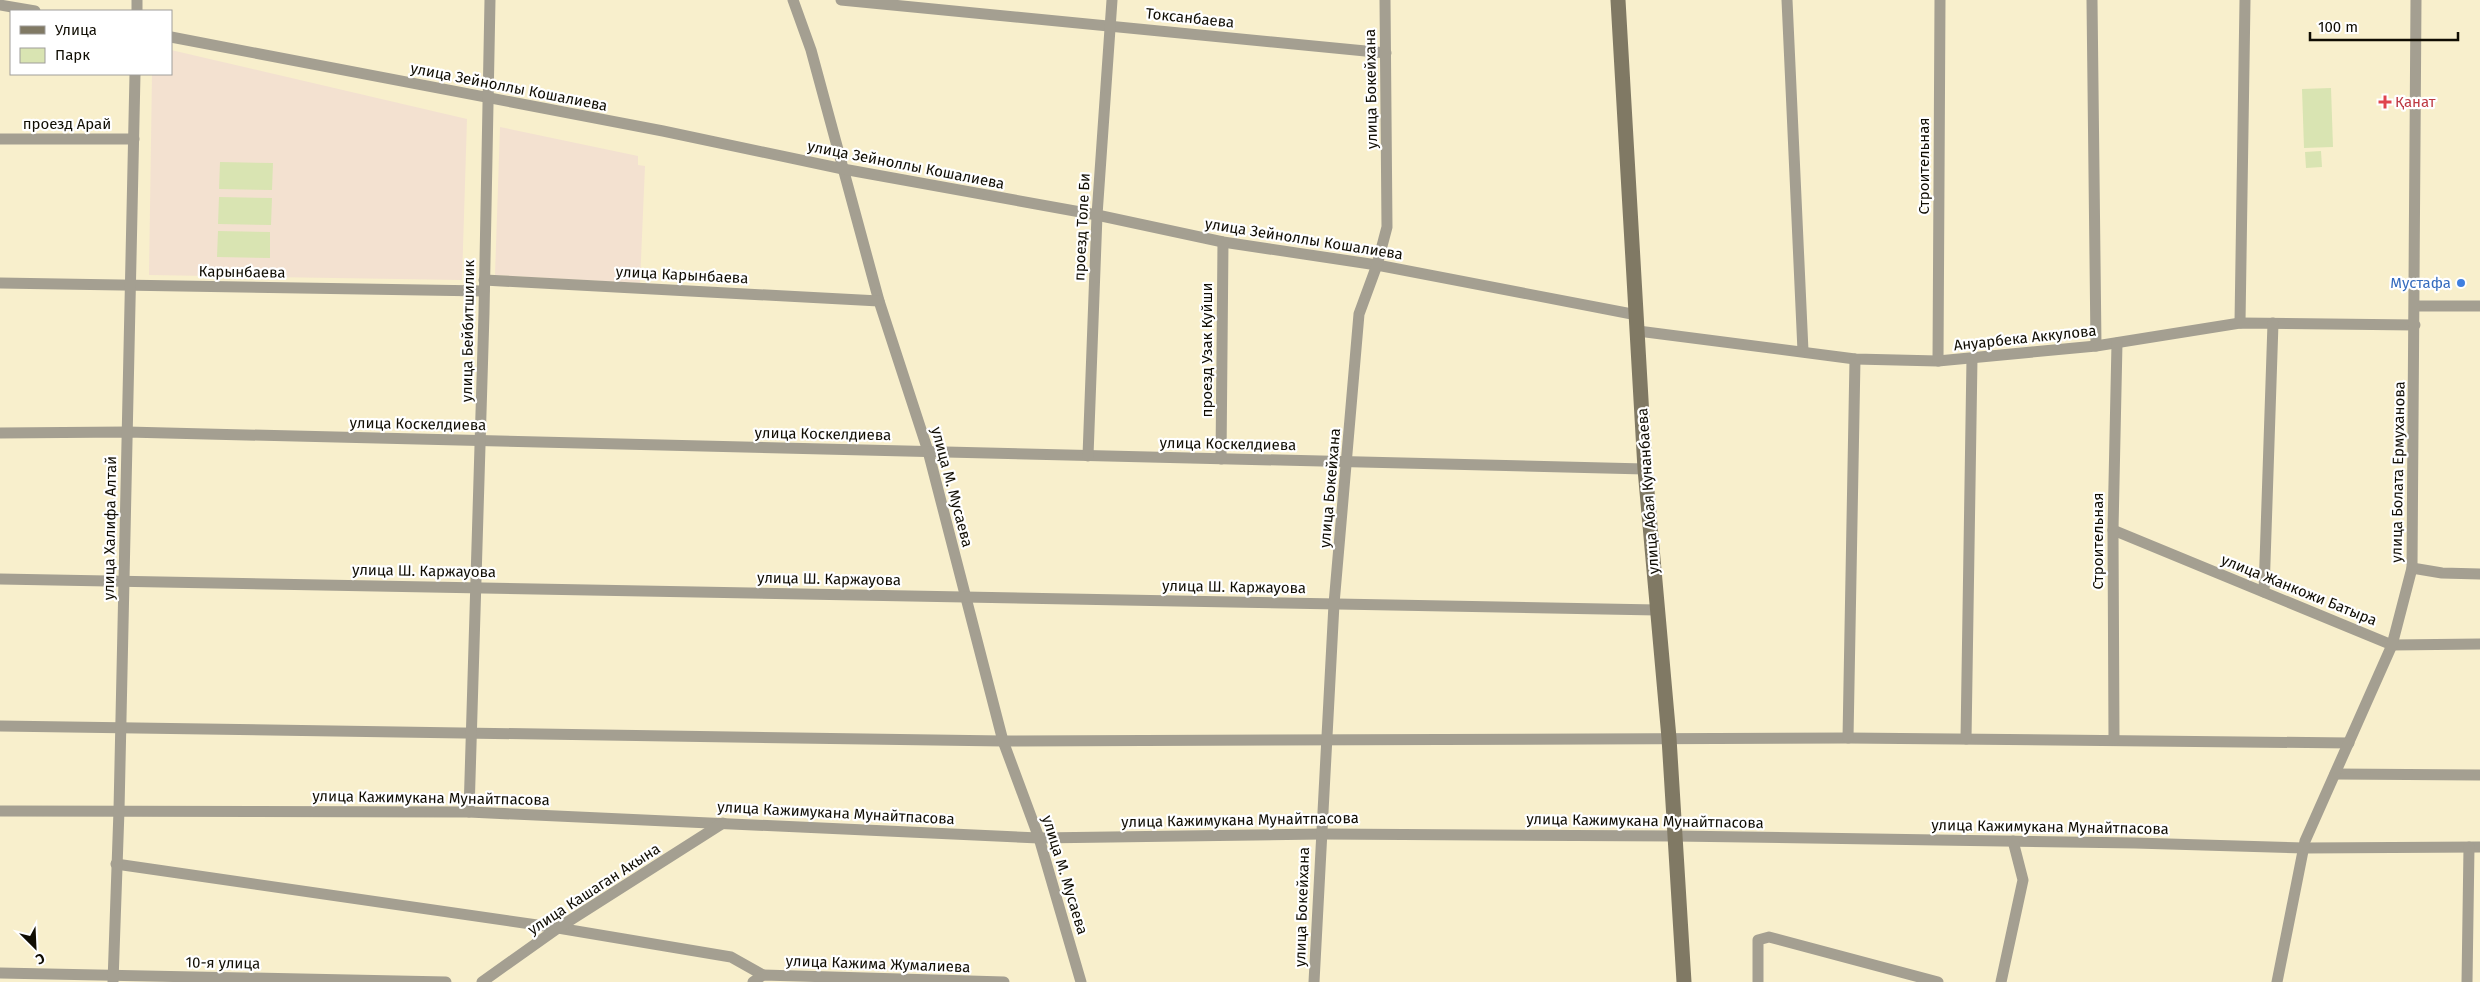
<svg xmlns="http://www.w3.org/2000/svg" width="2480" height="982" font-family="'Fira Sans',sans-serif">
<rect width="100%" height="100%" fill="#f8efcc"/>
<g fill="#f3e1d0">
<path d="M171,50L467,119L462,280L149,275L152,74H171Z"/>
<path d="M500,127L638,156V165L645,166L640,283L495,275Z"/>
</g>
<g fill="#d9e4b2">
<path d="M2331,88L2333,147L2304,148L2302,89Z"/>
<path d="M2321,151L2322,167L2306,168L2305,152Z"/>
<path d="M220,162L273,163L272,190L219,189Z"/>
<path d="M219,197L272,198L271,225L218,224Z"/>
<path d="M218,231L270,232V258L217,257Z"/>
</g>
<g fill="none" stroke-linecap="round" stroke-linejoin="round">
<g stroke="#a49f91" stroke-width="11">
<path d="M793,0L811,50L879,301L928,451L1003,741L1039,838L1081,982"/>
<path d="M841,0L1386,53"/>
<path d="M1787,0L1803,351"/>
<path d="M2092,0L2096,346"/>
<path d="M0,5L35,11"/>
<path d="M137,11V0"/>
<path d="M171,37L663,131L843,169L1097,215L1223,242L1377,265L1637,315"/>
<path d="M0,139H134"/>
<path d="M484,280L879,301"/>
<path d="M0,283L484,291"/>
<path d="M2415,306H2480"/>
<path d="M2240,323L2245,0"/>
<path d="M1638,331L1855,359L1938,361L2096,346L2240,323L2415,325"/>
<path d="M1938,361L1940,0"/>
<path d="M0,433L127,432L1645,469"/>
<path d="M1088,456L1097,215L1112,0"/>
<path d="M1221,459L1223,242"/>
<path d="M2113,530L2392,645L2480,644"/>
<path d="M2412,568L2442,573L2480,574"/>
<path d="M0,579L1657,610"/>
<path d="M2264,592L2273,323"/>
<path d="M0,726L1003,741L1848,738L2349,743"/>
<path d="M1848,738L1855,359"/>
<path d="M1966,739L1972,358"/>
<path d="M2114,740L2113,530L2117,343"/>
<path d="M2335,774L2480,775"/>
<path d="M0,811L469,812L1039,838L1321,834L1675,836L2135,843L2304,848L2480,847"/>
<path d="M469,812L484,313L490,0"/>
<path d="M116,864L558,928L731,957L763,975"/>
<path d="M0,973L446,982"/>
<path d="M113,982L119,810L135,74"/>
<path d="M482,982L558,928L723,823"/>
<path d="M753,982L763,975L1004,982"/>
<path d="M1314,982L1334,604L1359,314L1377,265L1387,227L1385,0"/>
<path d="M1758,982V940L1769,937L1938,982"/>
<path d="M2001,982L2023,880L2013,841"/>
<path d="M2277,982L2305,841L2392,645L2412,568L2416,0"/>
<path d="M2467,982L2469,847"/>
</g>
<path stroke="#807964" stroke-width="15" d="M1618,0L1645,469L1669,738L1684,982"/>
</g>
<path fill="#e0444e" stroke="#fff" stroke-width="2" d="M2382.5 94.5h5v5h5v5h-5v5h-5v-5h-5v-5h5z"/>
<circle fill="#3f7fe0" stroke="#fff" stroke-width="2" cx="2461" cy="283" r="5"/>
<g text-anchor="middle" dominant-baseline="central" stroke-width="4.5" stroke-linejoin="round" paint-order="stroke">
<g font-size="15" fill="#100d03" stroke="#fff">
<text transform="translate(1190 18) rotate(6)">Токсанбаева</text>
<text transform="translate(509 87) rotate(11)">улица Зейноллы Кошалиева</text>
<text transform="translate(1371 89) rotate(-91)">улица Бокейхана</text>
<text x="67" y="124">проезд Арай</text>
<text transform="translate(906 165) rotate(11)">улица Зейноллы Кошалиева</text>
<text transform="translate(1924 166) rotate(-90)">Строительная</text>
<text transform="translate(1082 227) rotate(-87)">проезд Толе Би</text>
<text transform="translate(1304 239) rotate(9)">улица Зейноллы Кошалиева</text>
<text transform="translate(242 272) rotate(1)">Карынбаева</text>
<text transform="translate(682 275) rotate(3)">улица Карынбаева</text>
<text transform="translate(468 331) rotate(-89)">улица Бейбитшилик</text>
<text transform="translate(2025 338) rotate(-6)">Ануарбека Аккулова</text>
<text transform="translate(1207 350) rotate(-90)">проезд Узак Куйши</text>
<text transform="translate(418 424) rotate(1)">улица Коскелдиева</text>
<text transform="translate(823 434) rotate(1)">улица Коскелдиева</text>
<text transform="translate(1228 444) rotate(1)">улица Коскелдиева</text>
<text transform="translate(2398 472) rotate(-89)">улица Болата Ермуханова</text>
<text transform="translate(952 487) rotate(75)">улица М. Мусаева</text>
<text transform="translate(1330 488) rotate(-85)">улица Бокейхана</text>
<text transform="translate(1648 491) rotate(-94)">улица Абая Кунанбаева</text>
<text transform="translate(110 528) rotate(-89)">улица Халифа Алтай</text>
<text transform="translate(2098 541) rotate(-90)">Строительная</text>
<text transform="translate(424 571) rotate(1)">улица Ш. Каржауова</text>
<text transform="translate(829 579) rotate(1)">улица Ш. Каржауова</text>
<text transform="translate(1234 587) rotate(1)">улица Ш. Каржауова</text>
<text transform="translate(2299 590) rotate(22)">улица Жанкожи Батыра</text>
<text transform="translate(431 798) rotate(1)">улица Кажимукана Мунайтпасова</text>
<text transform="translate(836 813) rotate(3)">улица Кажимукана Мунайтпасова</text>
<text transform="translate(1240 820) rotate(-1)">улица Кажимукана Мунайтпасова</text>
<text transform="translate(1645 821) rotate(1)">улица Кажимукана Мунайтпасова</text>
<text transform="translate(2050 827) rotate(1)">улица Кажимукана Мунайтпасова</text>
<text transform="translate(1065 875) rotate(73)">улица М. Мусаева</text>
<text transform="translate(594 889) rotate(-33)">улица Кашаган Акына</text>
<text transform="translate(1302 907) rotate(-88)">улица Бокейхана</text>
<text transform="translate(223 963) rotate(1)">10-я улица</text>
<text transform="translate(878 964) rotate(2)">улица Кажима Жумалиева</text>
</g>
<g font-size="15" fill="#be3a42" stroke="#fff" text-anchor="start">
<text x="2395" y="102">Қанат</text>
</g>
<g font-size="15" fill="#366cbe" stroke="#fff" text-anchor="end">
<text x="2451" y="283">Мустафа</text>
</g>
</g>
<rect x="10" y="10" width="162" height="65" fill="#ffffff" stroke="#9f9e9a"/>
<rect x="20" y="26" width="25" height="8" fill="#807964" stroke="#9f9e9a"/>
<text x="55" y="35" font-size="15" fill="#100d03">Улица</text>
<rect x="20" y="48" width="25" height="15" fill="#d9e4b2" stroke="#9f9e9a"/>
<text x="55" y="60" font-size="15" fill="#100d03">Парк</text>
<g transform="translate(35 947) rotate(156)" stroke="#ffffff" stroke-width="4" paint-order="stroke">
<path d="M0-4L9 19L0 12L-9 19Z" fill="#100d03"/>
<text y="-8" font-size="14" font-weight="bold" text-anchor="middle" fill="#100d03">С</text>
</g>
<path d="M2310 32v8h148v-8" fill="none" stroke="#100d03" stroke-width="2.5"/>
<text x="2318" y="32" font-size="15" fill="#100d03" stroke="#ffffff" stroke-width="4" paint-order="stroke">100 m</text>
</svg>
